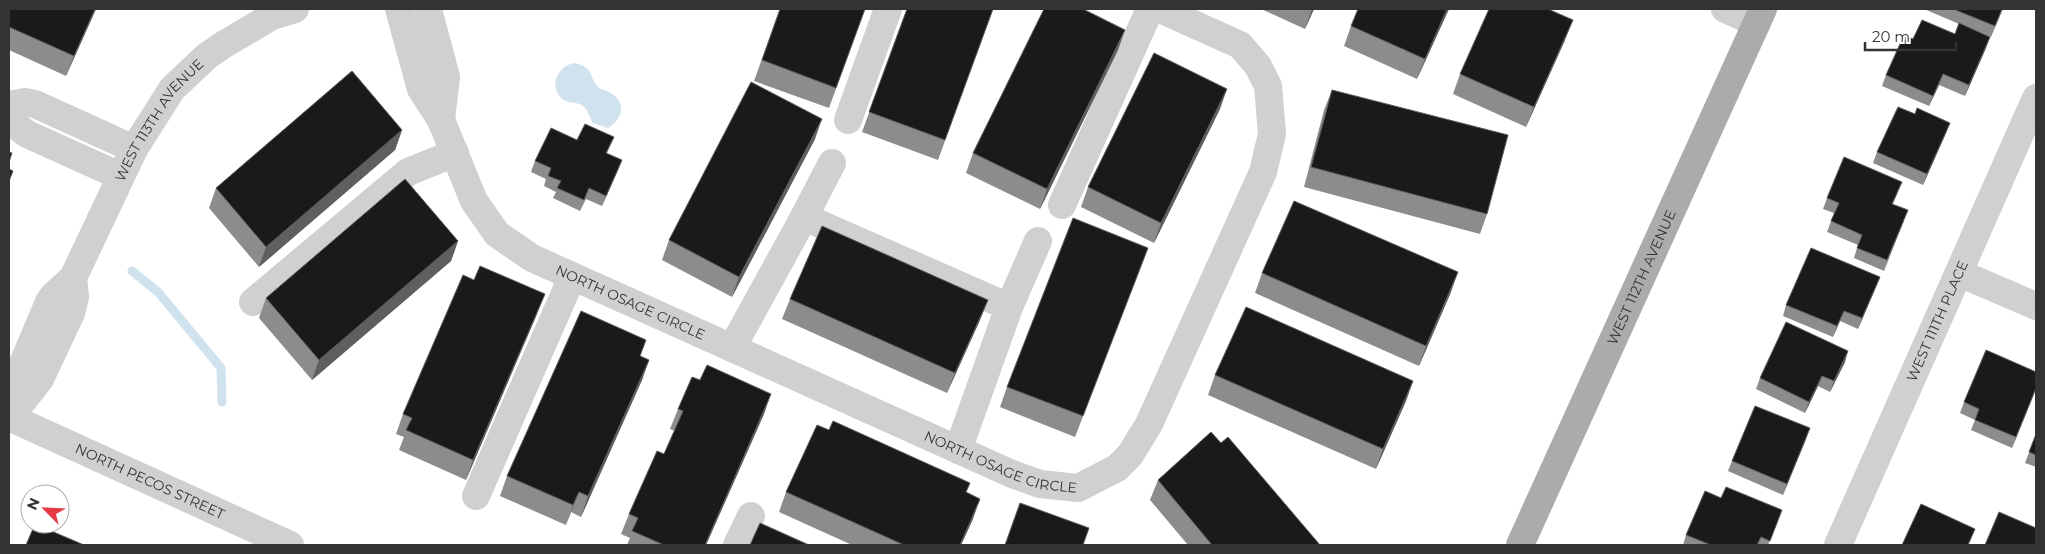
<svg xmlns="http://www.w3.org/2000/svg" width="2045" height="554" font-family="Montserrat,sans-serif">
<rect width="100%" height="100%" fill="#fff"/>
<path fill="#cfe2ee" d="M575,63C594,68 588,75 598,87C602,90 608,91 612,94C628,104 621,120 608,128L593,123C590,118 588,110 583,106C576,101 567,104 561,98C548,84 559,65 575,63Z"/>
<g fill="none" stroke-linecap="round" stroke-linejoin="round">
<path stroke="#cfe2ee" stroke-width="9" d="M132,271L158,292L221,368L222,402"/>
<g stroke="#d0d0d0" stroke-width="28">
<path id="s1" d="M399,9L421,89L441,120L474,201L497,234L532,258L1012,474L1040,484L1078,488L1117,468L1130,455L1149,424L1263,172L1272,134L1268,86L1258,66L1240,45L1160,9"/>
<path d="M428,9L446,77L441,120"/>
<path d="M1725,9L1757,23"/>
<path d="M9,105L25,102L35,104L134,149"/>
<path d="M9,116L15,125L27,134L120,176"/>
<path d="M848,120L888,9"/>
<path d="M1062,205L1150,9"/>
<path d="M804,217L832,163"/>
<path d="M1959,273L2036,306"/>
<path d="M253,302L408,172L455,153"/>
<path d="M1009,307L1038,241"/>
<path d="M732,348L804,217L1009,307L958,450"/>
<path d="M14,412L40,379L71,313L75,297L73,278"/>
<path id="s2" d="M9,417L290,545"/>
<path id="s3" d="M9,419L21,368L49,302L53,296L73,278L134,149L172,89L207,56L223,45L272,16L295,9"/>
<path d="M476,496L572,277"/>
<path d="M737,545L751,516"/>
<path id="s4" d="M1838,545L2036,98"/>
</g>
<path stroke="#ababab" stroke-width="28" id="s5" d="M1520,545L1763,9"/>
</g>
<g fill="#8c8c8c">
<path d="M9,9H96L66,76L9,50Z"/>
<path d="M780,9H865L829,108L754,81Z"/>
<path d="M907,9H993L938,160L862,132Z"/>
<path d="M1261,9H1314L1305,29Z"/>
<path d="M1449,9L1417,79L1344,46L1351,26Z"/>
<path d="M1924,9H2003L1991,37L1972,29L1986,48L1965,96L1939,85L1929,106L1882,86L1886,75L1913,39L1955,34L1959,24Z"/>
<path d="M1565,40L1526,127L1453,94L1460,74Z"/>
<path d="M1118,50L1040,209L966,173L973,153Z"/>
<path d="M1332,90L1487,214L1480,234L1304,187L1324,110Z"/>
<path d="M1220,109L1154,243L1081,207L1088,187Z"/>
<path d="M1915,114L1950,123L1946,133L1923,185L1873,163L1877,152Z"/>
<path d="M402,130L395,150L259,267L209,208L216,188Z"/>
<path d="M614,137L607,153L618,170L602,206L586,199L580,211L553,198L556,192L544,186L546,179L531,172L535,161L577,140Z"/>
<path d="M815,139L732,297L662,260L669,240Z"/>
<path d="M1898,192L1893,204L1904,221L1884,271L1854,258L1858,245L1827,232L1834,213L1823,209L1827,198Z"/>
<path d="M458,241L451,261L312,380L259,318L266,298Z"/>
<path d="M1140,268L1075,437L1000,407L1007,387Z"/>
<path d="M1262,273L1451,292L1419,366L1255,293Z"/>
<path d="M1880,277L1858,329L1840,321L1833,337L1783,316L1786,305Z"/>
<path d="M790,299L988,300L980,320L947,393L782,319Z"/>
<path d="M537,314L466,480L399,450L404,437L396,434L403,414Z"/>
<path d="M641,356L649,360L642,380L581,517L571,512L566,525L500,496L507,476Z"/>
<path d="M1845,362L1830,392L1818,386L1805,413L1756,389L1760,378Z"/>
<path d="M2036,372V389L2012,448L1971,430L1975,420L1960,413L1964,402Z"/>
<path d="M1215,375L1413,381L1406,401L1376,469L1208,395Z"/>
<path d="M678,409L764,414L706,545H627L630,538L621,534L629,514L664,454L675,431L670,429Z"/>
<path d="M2036,434V467L2025,463Z"/>
<path d="M1806,439L1783,495L1728,471L1732,461Z"/>
<path d="M1158,480L1320,545H1188L1150,500Z"/>
<path d="M786,492L967,493L973,519L961,545H852L779,512Z"/>
<path d="M1778,521L1768,545H1683L1686,535Z"/>
</g>
<g fill="#5f5f5f">
<path d="M95,9H96L66,76L74,56Z"/>
<path d="M1312,9H1314L1305,29Z"/>
<path d="M1447,9H1449L1417,79L1425,59Z"/>
<path d="M1573,20L1565,40L1526,127L1534,107Z"/>
<path d="M1125,30L1118,50L1040,209L1047,189Z"/>
<path d="M1990,37L1986,48L1965,96L1969,85Z"/>
<path d="M1943,74L1939,85L1929,106L1933,96Z"/>
<path d="M1227,89L1220,109L1154,243L1161,223Z"/>
<path d="M822,119L815,139L732,297L739,277Z"/>
<path d="M1950,123L1946,133L1923,185L1927,174Z"/>
<path d="M402,130L395,150L259,267L266,247Z"/>
<path d="M622,160L618,170L602,206L606,196Z"/>
<path d="M458,241L451,261L312,380L319,360Z"/>
<path d="M1458,272L1451,292L1419,366L1426,346Z"/>
<path d="M1880,277L1876,287L1858,329L1862,318Z"/>
<path d="M545,294L537,314L466,480L473,460Z"/>
<path d="M988,300L980,320L947,393L955,373Z"/>
<path d="M1844,311L1840,321L1833,337L1837,326Z"/>
<path d="M1848,351L1845,362L1830,392L1834,381Z"/>
<path d="M649,360L642,380L581,517L588,496Z"/>
<path d="M1822,376L1818,386L1805,413L1809,402Z"/>
<path d="M1413,381L1406,401L1376,469L1383,449Z"/>
<path d="M2036,388V389L2012,448L2016,437Z"/>
<path d="M771,394L764,414L706,545H705Z"/>
<path d="M1810,428L1806,439L1783,495L1787,484Z"/>
<path d="M579,492L571,512L566,525L573,505Z"/>
<path d="M980,499L973,519L961,545H960Z"/>
</g>
<g fill="#1a1a1a" stroke="#5f5f5f">
<path d="M9,9H95L74,56L9,27Z"/>
<path d="M780,9H865L836,88L762,60Z"/>
<path d="M907,9H993L945,140L869,112Z"/>
<path d="M1044,9H1083L1125,30L1047,189L973,153Z"/>
<path d="M1358,9H1447L1425,59L1351,26Z"/>
<path d="M1489,9H1548L1573,20L1534,107L1460,74Z"/>
<path d="M1953,9H2002L1995,26Z"/>
<path d="M1922,20L1955,34L1959,23L1990,37L1969,85L1943,74L1933,96L1886,75L1904,35L1913,39Z"/>
<path d="M1154,53L1227,89L1161,223L1088,187Z"/>
<path d="M352,71L402,130L266,247L216,188Z"/>
<path d="M751,82L822,119L739,277L669,240Z"/>
<path d="M1332,90L1508,135L1487,214L1311,167Z"/>
<path d="M1898,107L1915,114L1917,108L1950,123L1927,174L1877,152Z"/>
<path d="M585,124L614,137L606,153L622,160L606,196L589,188L584,200L557,188L561,181L548,176L551,168L535,161L551,128L577,140Z"/>
<path d="M9,152L12,153L9,162Z"/>
<path d="M1844,157L1902,182L1892,204L1908,210L1887,260L1857,248L1862,235L1831,221L1839,203L1827,198Z"/>
<path d="M9,169L13,171L9,181Z"/>
<path d="M405,179L458,241L319,360L266,298Z"/>
<path d="M1294,201L1458,272L1426,346L1262,273Z"/>
<path d="M1073,218L1148,248L1083,416L1007,387Z"/>
<path d="M822,226L988,300L955,373L790,299Z"/>
<path d="M1811,248L1880,277L1862,318L1844,311L1837,326L1786,305Z"/>
<path d="M480,266L545,294L473,460L406,430L412,418L403,414L463,275L474,280Z"/>
<path d="M1246,307L1413,381L1383,449L1215,375Z"/>
<path d="M581,311L646,340L640,356L649,360L588,496L579,492L573,505L507,476Z"/>
<path d="M1786,322L1848,351L1834,381L1822,376L1809,402L1760,378Z"/>
<path d="M1986,350L2036,372V388L2016,437L1975,420L1979,409L1964,402Z"/>
<path d="M707,365L771,394L705,545H664L632,531L638,518L629,514L657,451L664,454L683,411L678,409L692,377L700,380Z"/>
<path d="M1755,406L1810,428L1787,484L1732,461Z"/>
<path d="M833,421L970,483L966,492L980,499L960,545H904L786,492L817,425L829,430Z"/>
<path d="M1211,432L1221,443L1228,437L1320,545H1212L1158,480Z"/>
<path d="M2036,434V455L2029,452Z"/>
<path d="M1726,487L1782,510L1770,541L1761,537L1757,545H1711L1686,535L1705,491L1721,498Z"/>
<path d="M1020,503L1089,528L1083,545H1085H1005Z"/>
<path d="M1921,504L1975,529L1968,545H1902Z"/>
<path d="M1999,512L2036,528V545H1985Z"/>
<path d="M760,523L809,545H750Z"/>
<path d="M35,524L84,545H26Z"/>
</g>
<g text-anchor="middle" dominant-baseline="central" stroke-width="5" stroke-linejoin="round" paint-order="stroke">
<g font-size="14" fill="#333" stroke="#fff">
<text stroke="none"><textPath href="#s3" startOffset="339">WEST 113TH AVENUE</textPath></text>
<text stroke="none"><textPath href="#s5" startOffset="294">WEST 112TH AVENUE</textPath></text>
<text stroke="none"><textPath href="#s1" startOffset="398">NORTH OSAGE CIRCLE</textPath></text>
<text stroke="none"><textPath href="#s4" startOffset="245">WEST 111TH PLACE</textPath></text>
<text stroke="none"><textPath href="#s1" startOffset="802">NORTH OSAGE CIRCLE</textPath></text>
<text stroke="none"><textPath href="#s2" startOffset="155">NORTH PECOS STREET</textPath></text>
</g>
</g>
<rect width="2045" height="554" fill="none" stroke="#333333" stroke-width="20"/>
<g transform="translate(45 509) rotate(294)"><circle r="24" fill="#ffffff" stroke="#adadad"/>
<path d="M0-4L9 19L0 12L-9 19Z" fill="#e63946"/>
<text y="-8" font-size="14" font-weight="bold" text-anchor="middle" fill="#333333">N</text>
</g>
<path d="M1865 42v8h91v-8" fill="none" stroke="#333333" stroke-width="2.5"/>
<text x="1872" y="42" font-size="15" fill="#333333" stroke="#ffffff" stroke-width="4" paint-order="stroke">20 m</text>
</svg>
